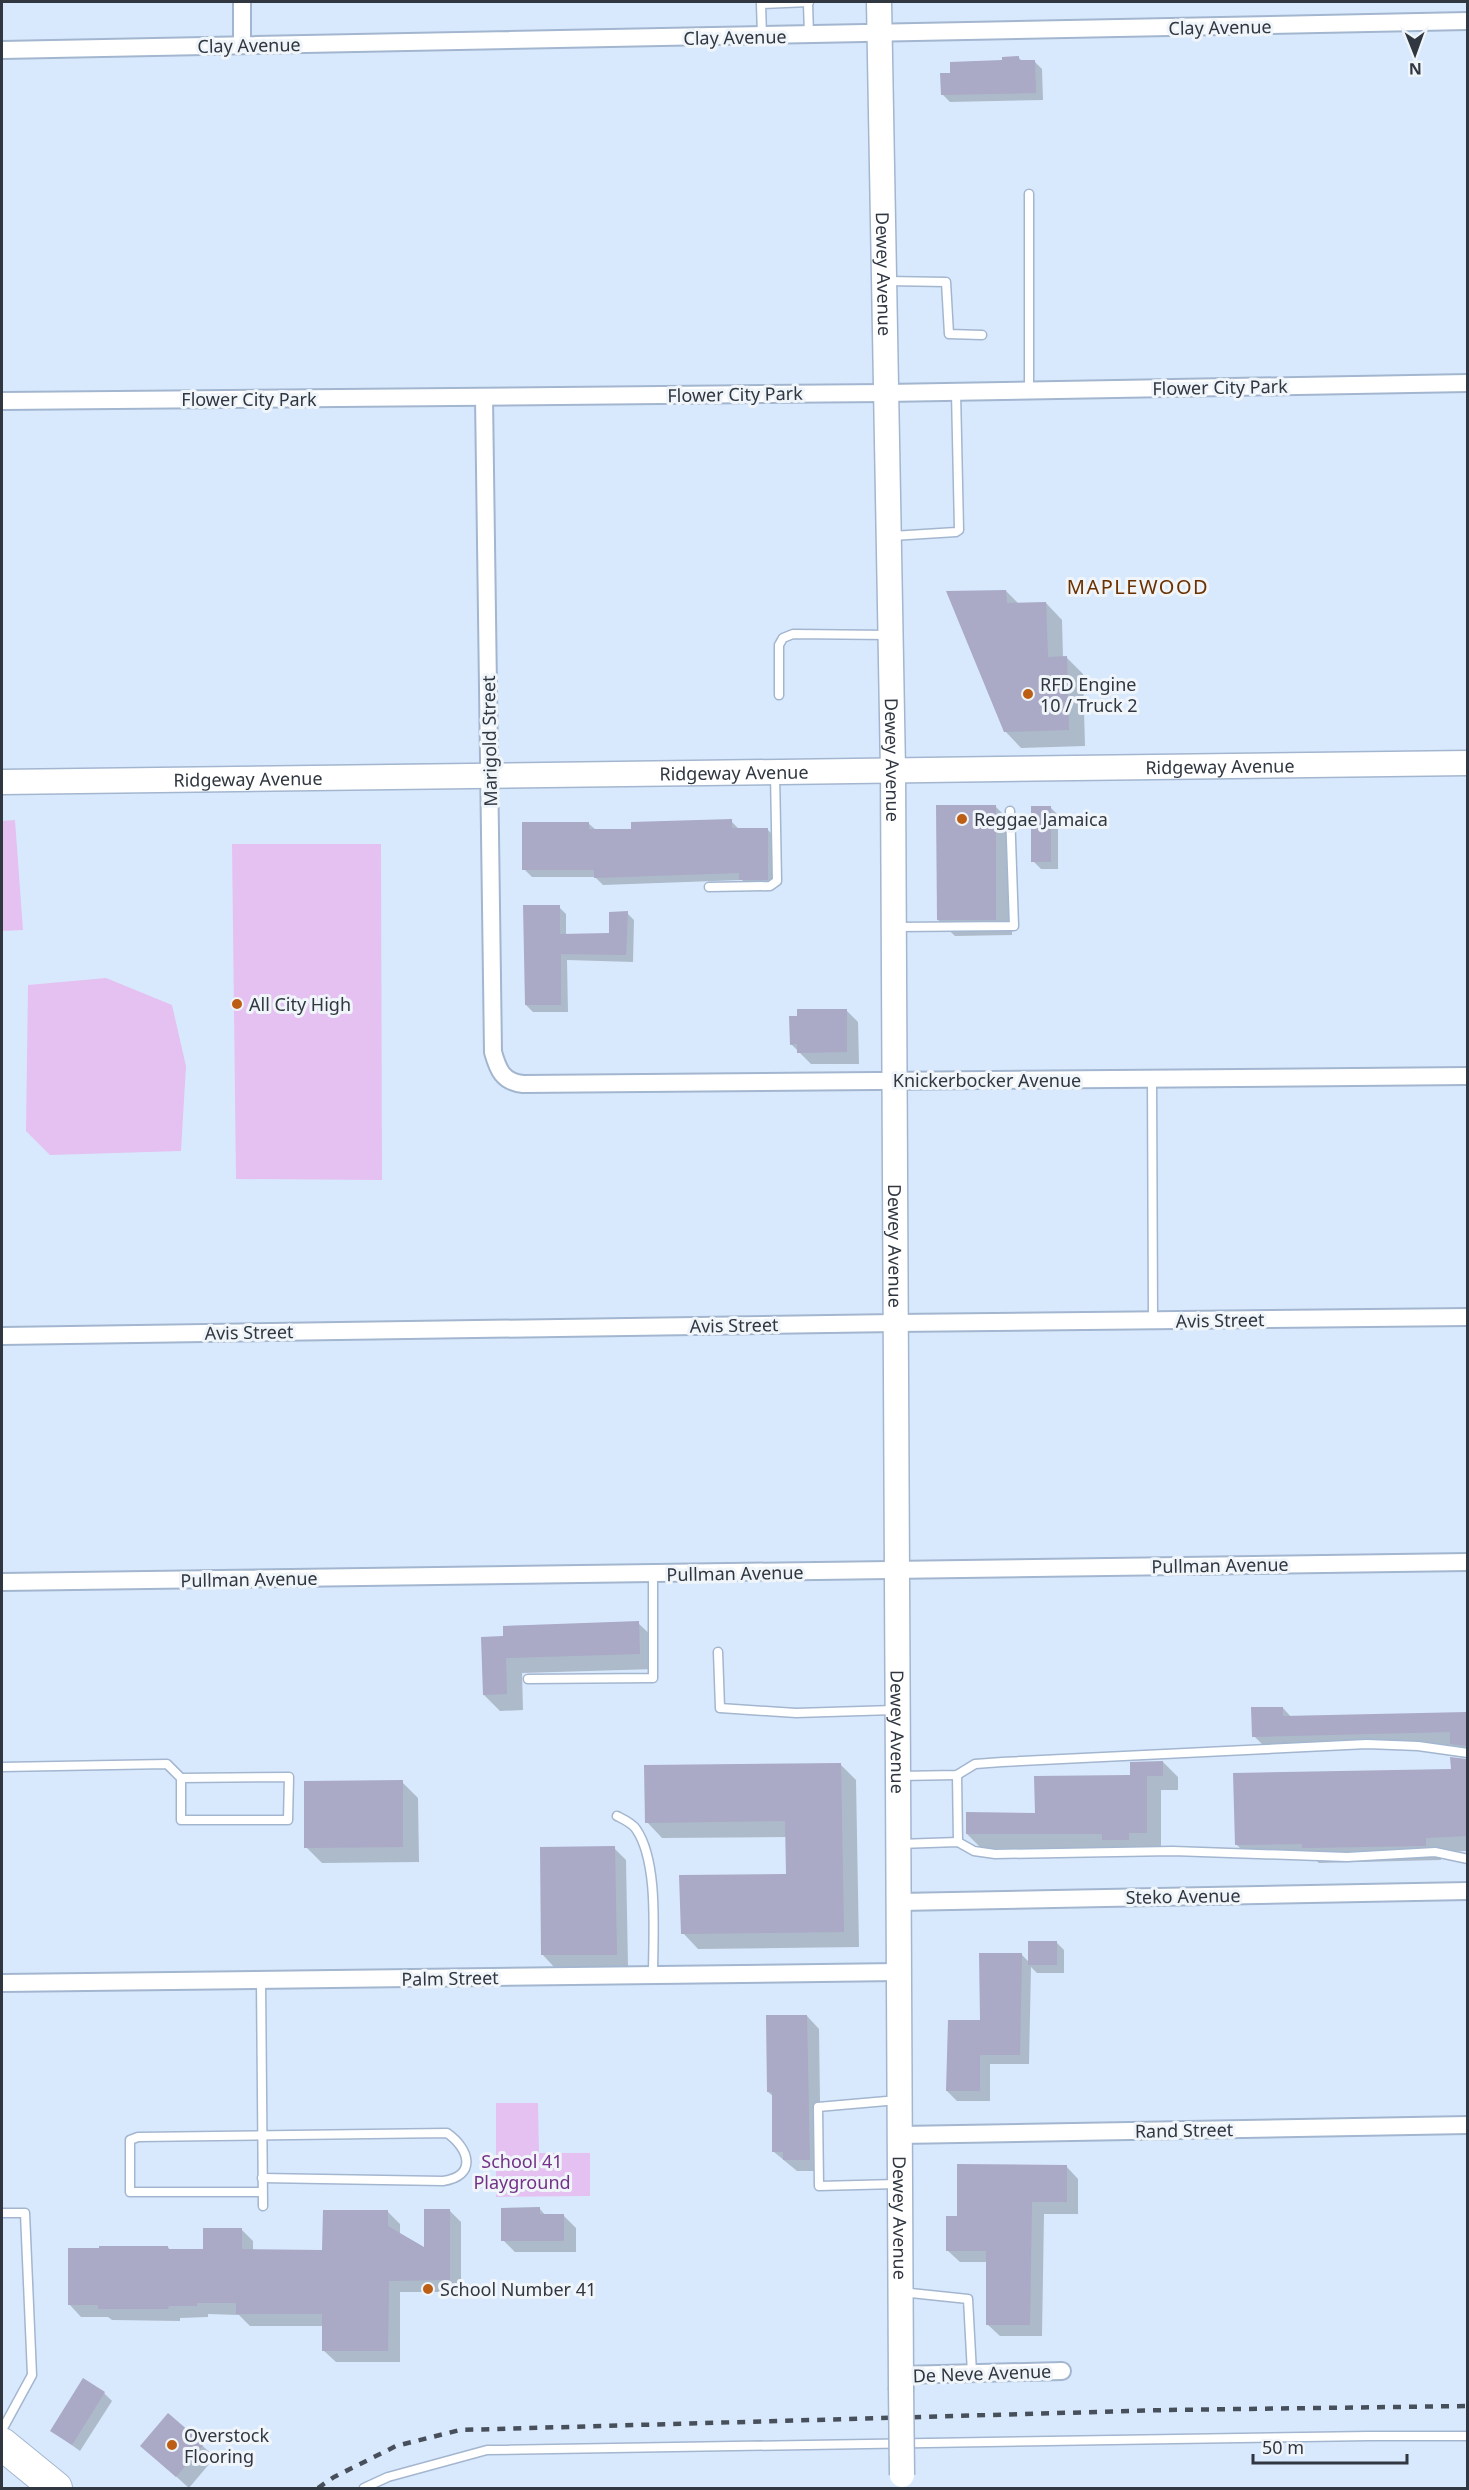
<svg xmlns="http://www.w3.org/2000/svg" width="1469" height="2490" font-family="'Noto Sans',sans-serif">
<rect width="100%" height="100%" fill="#d9e9fd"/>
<g fill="#e4c1f0">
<path d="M15,820L23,930L2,931V821Z"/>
<path d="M232,844H381L382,1180L236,1179Z"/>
<path d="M106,978L172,1005L186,1066L181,1151L50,1155L26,1131L28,985Z"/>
<path d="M496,2103H538L539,2153H590V2196L496,2197Z"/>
</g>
<g fill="#0003">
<path d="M1019,58L1023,62H1035L1042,69L1043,100L950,102L942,94L952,74Z"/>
<path d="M1006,591L1019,604L1046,603L1062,620L1063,658H1067L1083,674L1085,746L1021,748L1005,731Z"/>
<path d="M995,806L1012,823V935L955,936L938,920Z"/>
<path d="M1050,807L1058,815V869H1041L1033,861Z"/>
<path d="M731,821L740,830L767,829L775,837V887H749L742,880L603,885L595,877H532L524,869L588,823L596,830H632Z"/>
<path d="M559,907L566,914V935L611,934L627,913L634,920L633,962L567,960L568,1012H533L526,1005Z"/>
<path d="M846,1010L858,1022L859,1064H811L791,1044Z"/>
<path d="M638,1623L655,1639L656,1669L522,1673L523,1710L500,1711L484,1695L505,1638Z"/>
<path d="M1283,1708L1292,1718L1468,1714V1759L1455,1747L1269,1751L1254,1736Z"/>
<path d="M1452,1759L1468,1760V1851L1441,1852V1860L1319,1863L1314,1858L1251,1859L1236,1844L1452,1770Z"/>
<path d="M1163,1762L1178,1777V1790H1161V1848L982,1849L967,1834L1036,1815Z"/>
<path d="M840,1764L856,1780L859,1947L698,1949L683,1933L787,1875V1837L662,1838L647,1822Z"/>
<path d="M402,1782L418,1798L419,1862L322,1863L306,1847Z"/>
<path d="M614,1848L626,1860L628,1966L554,1967L542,1954Z"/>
<path d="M1056,1942L1064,1950V1973H1037L1031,1967L1029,2064H990V2101H957L947,2091L981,2021L1021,1954L1029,1962Z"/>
<path d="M807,2016L819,2029L821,2171H797L774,2152V2097L768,2092Z"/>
<path d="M1066,2166L1078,2179V2214H1044L1042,2336H1000L987,2324L988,2262H960L947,2250Z"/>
<path d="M540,2209L546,2216H564L576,2228V2252H515L503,2240Z"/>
<path d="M449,2210L461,2222V2292H400V2362H336L323,2350V2326H250L239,2315L208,2314V2317L180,2318V2321L112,2320L108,2317H81L69,2304L168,2247L170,2250H204L241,2229L253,2241V2251H324L388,2212L400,2224V2234L425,2250Z"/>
<path d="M104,2393L112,2401L80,2451L52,2431Z"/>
<path d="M168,2415L215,2457L189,2488L142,2446Z"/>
</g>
<g fill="#aaa9c6">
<path d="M1019,56V60H1035L1036,93L941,95L940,73H950V62L1002,60V57Z"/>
<path d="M1006,590L1007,603L1046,602L1048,657L1067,656L1069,730L1004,732L946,591Z"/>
<path d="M936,805H996V920H937Z"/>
<rect x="1031" y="806" width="20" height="56"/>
<path d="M732,819V828H768V880H739V873L594,878V870H522V822H589V829H631V822Z"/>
<path d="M523,905H560V934L609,933V912L628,911L626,955L561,954V1005H525Z"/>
<path d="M797,1009H847V1052L797,1053V1044L790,1045L789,1016H797Z"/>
<path d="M639,1621L640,1654L506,1658L507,1694L483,1695L481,1637L503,1636V1626Z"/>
<path d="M1251,1707H1283V1716L1467,1712V1746L1450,1744V1732L1252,1737Z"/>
<path d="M1450,1757L1467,1759V1836L1426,1838V1846H1422L1302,1848V1844L1235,1845L1233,1773L1451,1769Z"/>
<path d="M1163,1761V1776H1147V1833H1129V1840H1102V1834H966V1812L1035,1813L1034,1776L1130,1775V1762Z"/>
<path d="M841,1763L844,1932L681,1934L679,1875L786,1874L785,1821L645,1823L644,1765Z"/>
<path d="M403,1780V1847L304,1848V1781Z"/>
<path d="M615,1846L617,1955H541L540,1847Z"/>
<rect x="1028" y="1941" width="29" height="24"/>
<path d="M979,1953H1022L1020,2055H980V2091H946L948,2020H980Z"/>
<path d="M766,2015H807L810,2160H783V2152H772V2092H767Z"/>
<path d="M957,2164L1067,2165V2202H1032L1030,2325H986V2251H946V2216H957Z"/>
<path d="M540,2207V2214H564V2241H501V2208Z"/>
<path d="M424,2209H450V2280L389,2281L388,2351H322V2314H236V2303H197V2306H169L168,2309H98V2305H68V2248H99V2246H168V2249H203V2228H242V2249L322,2250L323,2210H388V2226L424,2247Z"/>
<path d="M83,2378L105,2392L72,2445L50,2431Z"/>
<path d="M168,2413L204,2444L176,2477L140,2446Z"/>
</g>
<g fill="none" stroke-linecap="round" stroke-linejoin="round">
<g stroke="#a3b6cf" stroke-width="11">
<g id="lane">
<path d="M808,3L809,35"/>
<path d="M762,36L761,4L809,2"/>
<path d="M1029,194V390"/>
<path d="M887,281L946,282L949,334L982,335"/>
<path d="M892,536L956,532L959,530L956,392"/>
<path d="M779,695V645L783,638L793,634L890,635"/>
<path d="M709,887L770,886L777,881L775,773"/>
<path d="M897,927L1014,926L1010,811"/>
<path d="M1152,1079L1153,1320"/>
<path d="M718,1652L720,1708L796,1713L894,1710"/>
<path d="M528,1679L653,1678V1574"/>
<path d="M2,1767L167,1764L181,1778V1820H288L289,1777L181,1778"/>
<path d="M957,1775L958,1842"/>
<path d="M899,1776L957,1775L975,1764L1002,1762L1367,1744L1418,1746L1468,1753"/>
<path d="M617,1816C623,1819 632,1823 636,1829C659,1862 653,1935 653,1975"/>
<path d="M899,1844L958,1842L974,1851L995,1854L1173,1851L1347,1857L1435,1852L1468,1859"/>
<path d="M261,1980L263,2206"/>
<path d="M897,2184L819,2186L818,2107L898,2100"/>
<path d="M262,2192H130V2140L138,2137L447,2133C470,2149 477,2176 443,2181L262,2178"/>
<path d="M2,2213H25L32,2375L2,2430"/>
<path d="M901,2292L968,2299L972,2373"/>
<path d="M364,2488L388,2477L487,2450L1369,2436H1468"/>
</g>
</g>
<g stroke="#a3b6cf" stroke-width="20">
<g id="street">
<path d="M242,2V45"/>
<path d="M2,50L1468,21"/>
<path d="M484,397L493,1052C498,1070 503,1082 523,1084L1468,1076"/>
<path d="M2,401L886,393L1468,383"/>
<path d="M2,1336L895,1323L1468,1317"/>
<path d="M2,1582L1468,1562"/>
<path d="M899,1902L1468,1891"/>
<path d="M2,1983L899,1972"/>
<path d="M900,2135L1468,2125"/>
<path d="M901,2375L1062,2371"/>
</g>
</g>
<g stroke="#a3b6cf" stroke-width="27">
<g id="secondary">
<path id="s1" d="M879,2L893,771L901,2387"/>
<path id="s2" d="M2,782L1468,763"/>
</g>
</g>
<g stroke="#a3b6cf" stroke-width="34">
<path id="highway" d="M2,2444L56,2488"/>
</g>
<use href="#lane" stroke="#fff" stroke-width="8"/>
<use href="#street" stroke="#fff" stroke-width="16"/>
<use href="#secondary" stroke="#fff" stroke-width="24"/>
<use href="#highway" stroke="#fff" stroke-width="32"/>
<path stroke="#474f5b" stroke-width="4.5" stroke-dasharray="8 8" stroke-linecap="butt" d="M318,2488L334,2477L396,2446L460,2430L1166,2410L1468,2406"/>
<g stroke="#a3b6cf" stroke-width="27" stroke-linecap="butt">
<path id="secondary-bridge" d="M901,2387L902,2475"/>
</g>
<use href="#secondary-bridge" stroke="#fff" stroke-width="24"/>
</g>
<g fill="#bc5e14" stroke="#f0f5fa" stroke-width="2">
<circle cx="1028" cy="694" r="6"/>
<circle cx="962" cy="819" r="6"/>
<circle cx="237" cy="1004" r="6"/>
<circle cx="428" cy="2289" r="6"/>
<circle cx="172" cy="2445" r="6"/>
</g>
<g text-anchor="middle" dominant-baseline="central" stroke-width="6" stroke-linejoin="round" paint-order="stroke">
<g font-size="18" fill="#303741" stroke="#f0f5fa">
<text transform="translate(1220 27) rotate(-1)">Clay Avenue</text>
<text transform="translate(735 37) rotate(-1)">Clay Avenue</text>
<text transform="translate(249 45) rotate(-1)">Clay Avenue</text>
<text stroke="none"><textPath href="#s1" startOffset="272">Dewey Avenue</textPath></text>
<text transform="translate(1220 387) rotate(-1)">Flower City Park</text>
<text transform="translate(735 394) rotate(-1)">Flower City Park</text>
<text x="249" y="399">Flower City Park</text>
<text transform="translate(489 741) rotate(-91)">Marigold Street</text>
<text stroke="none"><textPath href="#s1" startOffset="758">Dewey Avenue</textPath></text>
<text stroke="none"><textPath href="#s2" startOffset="1218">Ridgeway Avenue</textPath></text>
<text stroke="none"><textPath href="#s2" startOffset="732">Ridgeway Avenue</textPath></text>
<text stroke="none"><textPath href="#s2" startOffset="246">Ridgeway Avenue</textPath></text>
<text x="987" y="1080">Knickerbocker Avenue</text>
<text stroke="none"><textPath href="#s1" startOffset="1244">Dewey Avenue</textPath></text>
<text transform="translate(1220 1320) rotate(-1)">Avis Street</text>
<text transform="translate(734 1325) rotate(-1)">Avis Street</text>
<text transform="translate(249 1332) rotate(-1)">Avis Street</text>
<text transform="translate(1220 1565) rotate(-1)">Pullman Avenue</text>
<text transform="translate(735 1573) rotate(-1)">Pullman Avenue</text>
<text transform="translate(249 1579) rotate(-1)">Pullman Avenue</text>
<text stroke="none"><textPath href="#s1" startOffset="1730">Dewey Avenue</textPath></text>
<text transform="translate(1183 1896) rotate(-1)">Steko Avenue</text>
<text transform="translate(450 1978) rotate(-1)">Palm Street</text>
<text transform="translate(1184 2130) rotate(-1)">Rand Street</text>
<text stroke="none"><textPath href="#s1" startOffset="2216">Dewey Avenue</textPath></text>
<text transform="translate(982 2373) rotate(-2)">De Neve Avenue</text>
</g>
<g font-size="18" fill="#303741" stroke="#f0f5fa" text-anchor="start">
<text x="1040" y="684">RFD Engine<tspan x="1040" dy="21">10 / Truck 2</tspan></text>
<text x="974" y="819">Reggae Jamaica</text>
<text x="249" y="1004">All City High</text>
<text x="440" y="2289">School Number 41</text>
<text x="184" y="2435">Overstock<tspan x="184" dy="21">Flooring</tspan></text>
</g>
<g font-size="18" fill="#733187" stroke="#f0f5fa">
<text x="522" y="2161">School 41<tspan x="522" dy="21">Playground</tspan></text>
</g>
<g font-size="20" letter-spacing="1.5" fill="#6c3101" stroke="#f0f5fa">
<text x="1138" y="586">MAPLEWOOD</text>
</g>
</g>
<rect width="1469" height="2490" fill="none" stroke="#303741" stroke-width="6"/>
<g transform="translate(1415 54) rotate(179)" stroke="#f0f5fa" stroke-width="4.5" paint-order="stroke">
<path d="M0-4.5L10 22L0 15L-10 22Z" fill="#303741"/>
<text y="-9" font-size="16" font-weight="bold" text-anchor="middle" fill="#303741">N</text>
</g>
<path d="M1253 2454v9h154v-9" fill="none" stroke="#303741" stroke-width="3"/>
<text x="1262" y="2454" font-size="18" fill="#303741" stroke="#f0f5fa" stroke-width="4.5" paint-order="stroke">50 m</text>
</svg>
